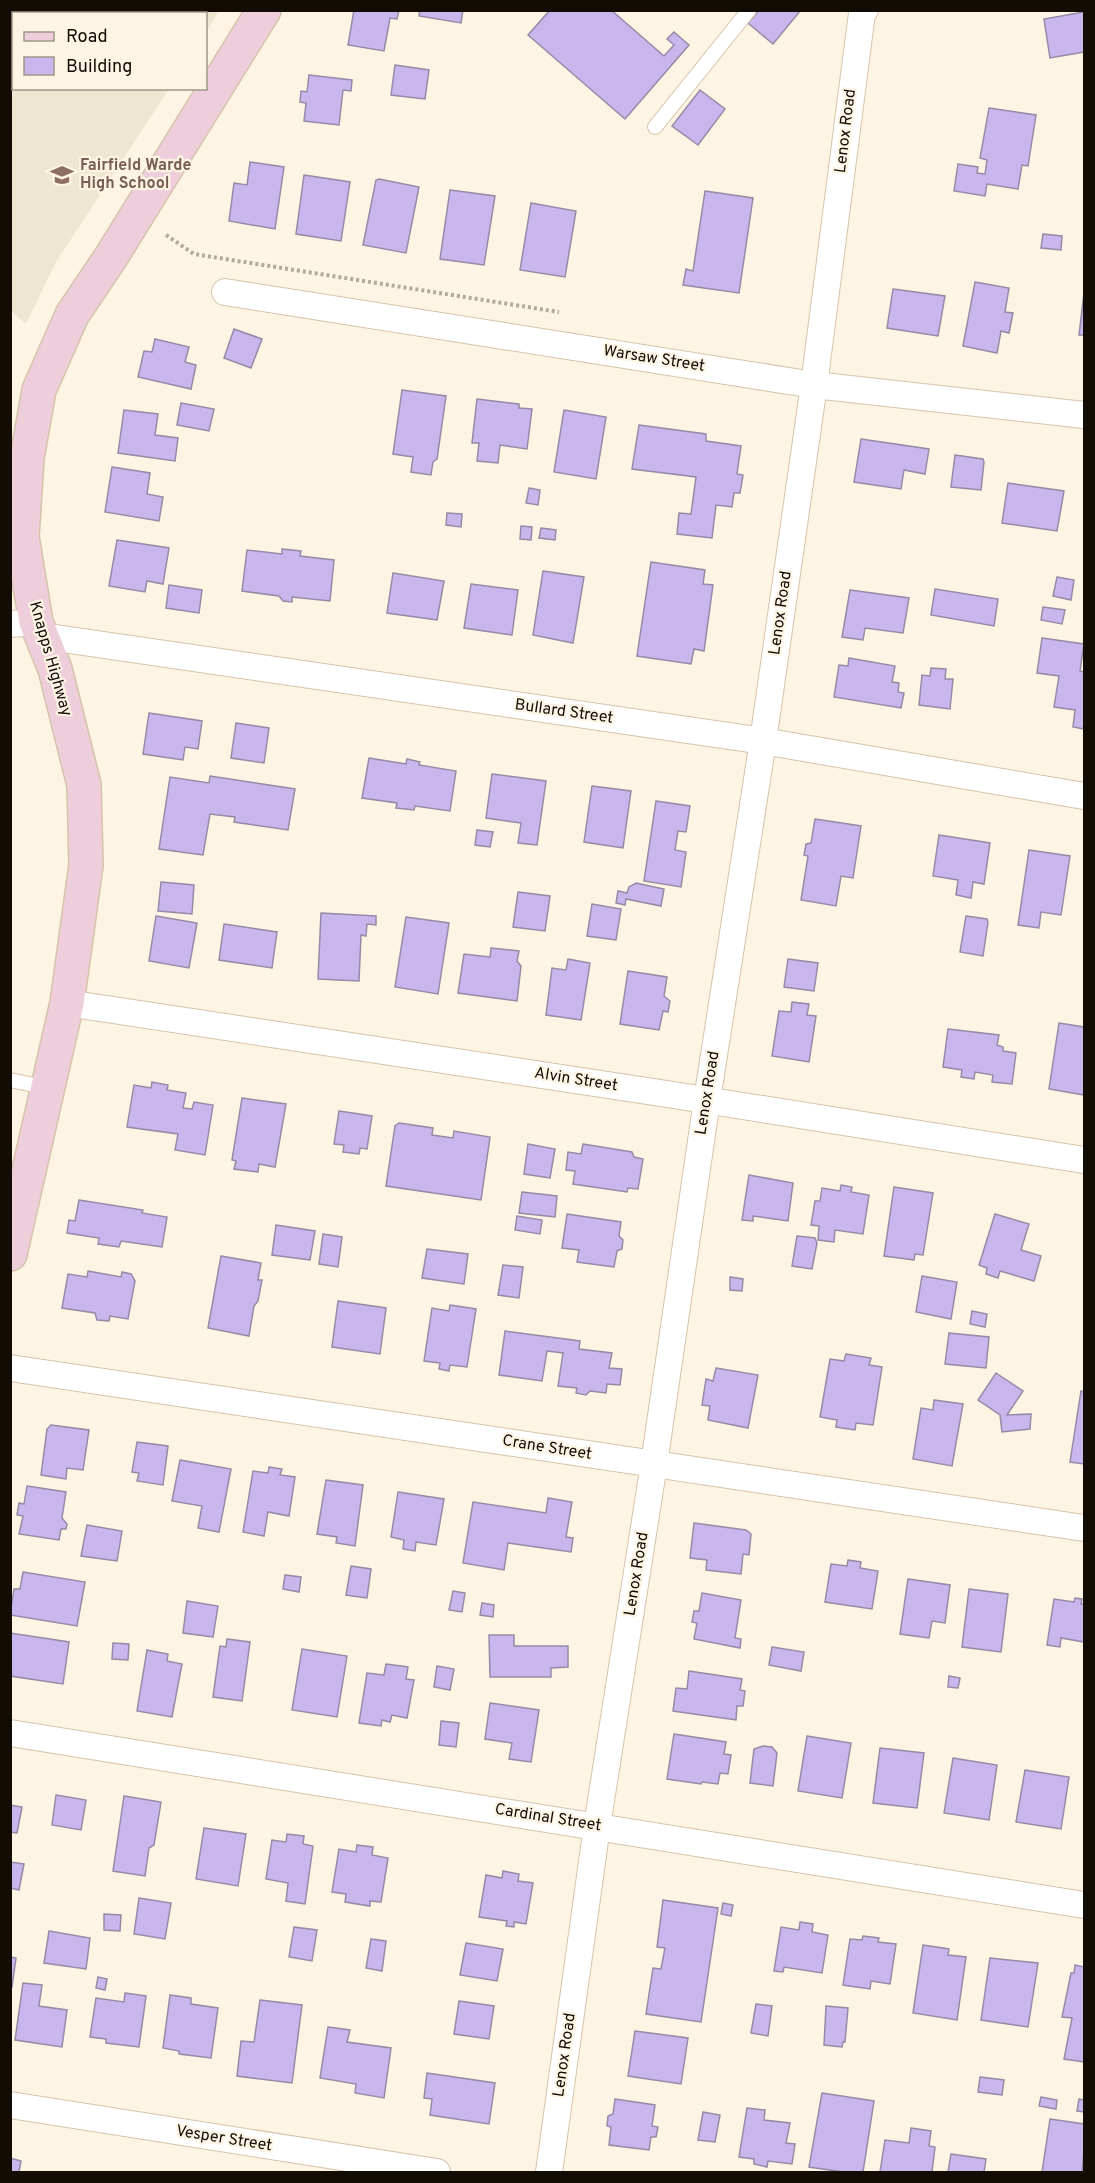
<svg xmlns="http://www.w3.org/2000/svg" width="1095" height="2183" font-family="Overpass,sans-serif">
<rect width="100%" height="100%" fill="#fef4e3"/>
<path fill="#eee6d1" d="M11,10L219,11L206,32V14H14V88L169,89L56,262L26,324L11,311Z"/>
<g fill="#c9b6ec" stroke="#948ba6" stroke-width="1.5">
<path d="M354,10H399L397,19L390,18L384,51L348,45Z"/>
<path d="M420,10H463L461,23L419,16Z"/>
<path d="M550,10H611L664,56L674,45L667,39L674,32L689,45L625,119L528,35Z"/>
<path d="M759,10H801L773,44L748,23Z"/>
<path d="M1084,12V52L1050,58L1044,19Z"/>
<path d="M395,65L429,70L425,99L391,95Z"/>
<path d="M309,75L352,80L351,91L343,90L339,125L304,121L306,103L300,102L301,91L307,92Z"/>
<path d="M700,90L725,109L698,145L672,126Z"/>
<path d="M989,108L1036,115L1028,166L1022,165L1018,189L987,184L985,196L954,191L958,164L978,167L977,173L985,174L987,160L980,158Z"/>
<path d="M250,162L284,167L275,229L229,221L234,183L247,185Z"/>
<path d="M304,175L350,182L341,241L296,234Z"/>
<path d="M379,179L419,187L406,253L363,245L376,180Z"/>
<path d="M450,190L495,196L484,265L440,259Z"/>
<path d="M705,191L753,198L739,293L683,285L686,269L693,271Z"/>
<path d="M531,203L576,211L565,277L520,270Z"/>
<path d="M1043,234L1062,236L1061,250L1041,248Z"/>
<path d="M975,282L1009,288L1005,312L1013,313L1009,333L1001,331L997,353L963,346Z"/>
<path d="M893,289L945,296L938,336L887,328Z"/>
<path d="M1084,293V335H1079Z"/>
<path d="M234,329L262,339L251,368L224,358Z"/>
<path d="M155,339L189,347L185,362L196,365L191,389L138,377L144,351L152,352Z"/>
<path d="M402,390L446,396L437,459L433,462L431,475L411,472L413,457L393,454Z"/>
<path d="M477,399L519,404V408L532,409L527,449L500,445L498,463L477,461L479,443H472Z"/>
<path d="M181,403L214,409L209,431L177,425Z"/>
<path d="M124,410L158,414L155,435L178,438L175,461L118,453Z"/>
<path d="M564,410L606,417L596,479L554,472Z"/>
<path d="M639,425L706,434V441L741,446L737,474L743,475L740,493H734L732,507L716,505L712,538L677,534L679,513L691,514L696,477L632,469Z"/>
<path d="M861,439L929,449L925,474L904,470L901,489L854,482Z"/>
<path d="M955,455L983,459L984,462L981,490L951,487Z"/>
<path d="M112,467L150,473L147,494L163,497L159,521L105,512Z"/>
<path d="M1008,483L1064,491L1057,531L1002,523Z"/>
<path d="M529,488L540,490L538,505L526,503Z"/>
<path d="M447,513L462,514L461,527L446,525Z"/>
<path d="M521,526L532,527L531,540L520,539Z"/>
<path d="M541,528L556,530L555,540L539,538Z"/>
<path d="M117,540L169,548L163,584L147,581L145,592L109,586Z"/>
<path d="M282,549L301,551L300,556L334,560L330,601L292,597V602L283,601L279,596L242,591L247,550L282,554Z"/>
<path d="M651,562L705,570L703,584L713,585L704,651L694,649L691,664L637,656Z"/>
<path d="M543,571L584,577L573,643L533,635Z"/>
<path d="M393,573L444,581L437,620L387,613Z"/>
<path d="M1057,577L1074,580L1071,600L1053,596Z"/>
<path d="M471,584L518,590L512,635L464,628Z"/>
<path d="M169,585L202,590L199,613L166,608Z"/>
<path d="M935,589L998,599L994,626L931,615Z"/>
<path d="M850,590L909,598L903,633L865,628L863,640L842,637Z"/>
<path d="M1043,607L1065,610L1062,624L1041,620Z"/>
<path d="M1042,638L1084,644L1080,671L1084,672V729L1073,727L1075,710L1054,707L1059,676L1037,673Z"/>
<path d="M849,658L895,666L892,682L899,683L898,692L904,693L901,708L834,697L839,665L848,666Z"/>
<path d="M931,668L946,669L945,679H953L950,709L919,705L922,675L930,676Z"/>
<path d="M149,713L202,721L198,749L185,747L183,760L143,754Z"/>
<path d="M236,723L269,728L264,763L231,758Z"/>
<path d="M369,758L406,764L407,759L420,762L419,765L456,771L450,811L415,806L414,810L396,808L397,803L362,798Z"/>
<path d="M492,774L546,781L537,845L518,843L521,823L486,818Z"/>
<path d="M210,776L295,789L288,830L234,822L235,817L210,814L203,855L159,849L170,777L209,783Z"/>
<path d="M592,786L631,791L623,848L584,842Z"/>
<path d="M656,801L690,806L686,832L678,831L675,850L686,852L681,887L644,881Z"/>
<path d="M815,819L861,826L853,878L841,876L836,906L801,900L808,856L804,855L806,844L811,843Z"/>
<path d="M477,830L493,832L490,847L475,845Z"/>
<path d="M939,835L990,843L984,884L973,882L971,898L956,895L958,880L933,876Z"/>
<path d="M1029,850L1070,856L1061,915L1041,912L1039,928L1018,925Z"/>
<path d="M161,882L194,885L192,914L158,911Z"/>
<path d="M636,883L664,889L661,906L626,899L625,905L616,903L618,891L627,893L629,887Z"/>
<path d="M518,892L550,896L545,931L513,927Z"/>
<path d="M592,904L621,909L616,940L587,936Z"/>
<path d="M321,913L376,916V925L367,924L366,936L361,935L359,981L318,979Z"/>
<path d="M156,916L197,923L189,968L149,961Z"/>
<path d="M966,916L987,919L988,922L983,956L960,952Z"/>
<path d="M406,917L449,923L438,994L395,987Z"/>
<path d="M224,924L277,932L272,968L219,960Z"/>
<path d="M491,948L519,951L517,961L521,966L517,1001L458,993L464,954L490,957Z"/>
<path d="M568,959L590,963L581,1020L546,1015L552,968L566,970Z"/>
<path d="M788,959L818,963L814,991L784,987Z"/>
<path d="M628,971L667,977L664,996L670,1001L668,1012L663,1011L659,1030L620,1024Z"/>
<path d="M792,1002L809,1004L807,1015L816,1016L809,1062L772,1056L779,1011L791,1012Z"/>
<path d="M1059,1023L1084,1027V1095L1049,1089Z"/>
<path d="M948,1029L999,1035L997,1045L1003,1047V1051L1016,1053L1012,1084L992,1082L993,1075L975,1072L974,1079L961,1077L962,1070L943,1067Z"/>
<path d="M152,1082L168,1085L167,1090L186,1093L183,1108L192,1109L194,1102L213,1105L205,1155L175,1150L178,1134L127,1127L134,1085L151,1088Z"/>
<path d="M242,1098L286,1104L275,1167L259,1164L258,1172L234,1169L236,1161L232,1160Z"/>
<path d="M339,1111L372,1116L367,1149L360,1148L359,1154L343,1152L344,1145L334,1144Z"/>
<path d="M399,1123L433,1128L432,1135L453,1138L454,1131L490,1137L481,1200L386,1186L395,1126Z"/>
<path d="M528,1144L555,1149L550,1178L524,1174Z"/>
<path d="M583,1144L632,1152L634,1157L643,1159L638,1189L628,1188L627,1192L573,1184L575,1171L566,1170L568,1152L581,1154Z"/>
<path d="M749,1175L793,1183L788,1221L753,1216V1221L742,1220Z"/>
<path d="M841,1185L852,1187L851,1192L869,1195L863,1234L835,1230L834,1242L818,1240L819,1226L811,1225L815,1201H820L822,1188L840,1191Z"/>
<path d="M894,1187L933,1193L923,1255L915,1254L914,1260L884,1256Z"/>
<path d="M522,1192L557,1196L555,1217L519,1213Z"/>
<path d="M79,1200L143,1210L142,1213L167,1217L162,1247L121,1241L119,1247L98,1244L99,1238L67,1233L69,1220L75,1221Z"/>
<path d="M567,1214L621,1222L619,1236L623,1240L622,1249L617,1251L614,1267L577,1262L579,1250L562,1248Z"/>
<path d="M995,1214L1029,1224L1021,1250L1041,1256L1034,1281L1000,1271L998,1278L986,1274L987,1268L979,1265Z"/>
<path d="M517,1216L542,1220L540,1234L515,1230Z"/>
<path d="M276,1225L315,1231L310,1260L272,1255Z"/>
<path d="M323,1234L342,1237L338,1267L319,1264Z"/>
<path d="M797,1236L815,1238L817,1243L812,1269L792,1266Z"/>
<path d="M427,1249L468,1254L464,1284L422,1278Z"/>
<path d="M221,1256L261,1263L258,1280H262L258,1301L254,1306L249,1336L208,1328Z"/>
<path d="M503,1265L523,1267L519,1298L498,1295Z"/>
<path d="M88,1271L121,1277L122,1272L131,1274L135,1281L128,1319L110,1316L109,1321L97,1320L95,1313L62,1308L68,1274L87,1277Z"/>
<path d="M922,1276L957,1282L951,1319L916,1312Z"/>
<path d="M730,1277L743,1279L742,1291L730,1290Z"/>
<path d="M338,1301L386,1308L380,1354L332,1347Z"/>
<path d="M450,1305L476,1309L467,1367L450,1365L449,1371L439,1369L440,1363L424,1361L432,1308L449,1311Z"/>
<path d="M972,1311L987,1314L985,1327L970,1324Z"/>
<path d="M505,1331L580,1341L579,1349L612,1353L609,1368L622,1369L620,1385L607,1384L606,1393L590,1391L586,1395L576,1393L577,1388L558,1386L563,1353L547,1351L542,1381L499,1375Z"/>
<path d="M949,1333L989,1337L986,1368L945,1364Z"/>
<path d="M846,1354L871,1358L869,1365L882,1367L873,1425L856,1423L855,1430L836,1427L837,1420L820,1417L830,1359L844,1361Z"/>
<path d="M716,1368L758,1375L748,1428L708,1420L710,1406L702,1405L706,1379L713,1381Z"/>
<path d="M996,1373L1023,1391L1007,1415L1031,1414L1030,1429L1002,1432L1000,1415L978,1400Z"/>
<path d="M1081,1391L1084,1392V1464L1070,1462Z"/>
<path d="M934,1400L963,1404L952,1466L913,1459L921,1408L933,1410Z"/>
<path d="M51,1425L89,1430L83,1470L67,1468L66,1479L41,1475L47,1429Z"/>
<path d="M137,1442L168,1446L163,1485L137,1481L139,1473L132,1472Z"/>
<path d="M180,1460L231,1469L219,1532L198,1528L202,1506L172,1501Z"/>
<path d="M269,1467L282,1469L280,1475L295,1477L289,1516L268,1512L264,1536L243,1532L253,1471L268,1473Z"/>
<path d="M326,1480L363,1485L355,1546L336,1543L337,1537L317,1534Z"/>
<path d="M27,1486L66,1492L62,1518L67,1524L66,1529H61L59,1540L19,1534L23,1516L17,1515L19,1503L24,1504Z"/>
<path d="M398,1492L444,1499L436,1545L416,1542L415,1551L403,1549L404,1540L391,1537Z"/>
<path d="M548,1498L572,1502L566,1537L573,1538L571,1552L508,1543L504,1570L463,1563L473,1502L546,1513Z"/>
<path d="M694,1523L746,1530L751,1534L749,1555L743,1554L741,1574L706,1570L707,1560L690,1558Z"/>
<path d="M87,1525L122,1531L117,1561L81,1556Z"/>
<path d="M848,1560L861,1562L860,1568L878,1571L872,1609L825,1602L831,1564L847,1566Z"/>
<path d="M351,1566L371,1569L367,1598L346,1595Z"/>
<path d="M23,1572L85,1582L77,1626L10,1615L14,1589H20Z"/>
<path d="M285,1575L301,1577L299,1592L283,1589Z"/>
<path d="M908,1579L950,1585L945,1623L932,1621L929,1638L900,1634Z"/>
<path d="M969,1589L1008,1594L1001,1652L962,1647Z"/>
<path d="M453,1591L465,1593L462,1612L449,1610Z"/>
<path d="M702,1593L741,1600L735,1638L741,1639L740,1648L694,1639L697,1623L692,1622L694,1611H699Z"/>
<path d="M1075,1598L1082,1599L1081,1604H1084V1642L1061,1638L1060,1647L1047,1645L1054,1599L1074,1602Z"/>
<path d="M187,1601L218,1606L213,1637L183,1633Z"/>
<path d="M482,1603L494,1605L493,1617L480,1615Z"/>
<path d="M10,1633L69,1642L63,1684L10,1676Z"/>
<path d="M489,1635H514V1646H568V1667L551,1668V1677H490Z"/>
<path d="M227,1639L250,1642L242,1701L213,1697L220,1646L226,1647Z"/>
<path d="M113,1643L129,1644L128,1660L112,1659Z"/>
<path d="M772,1647L804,1652L801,1671L769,1665Z"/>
<path d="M302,1649L347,1656L337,1717L292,1710Z"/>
<path d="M147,1650L168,1654L167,1661L182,1664L172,1717L137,1711Z"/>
<path d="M386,1664L408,1667L406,1679L414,1680L407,1718L392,1715L390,1722L382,1720L381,1726L359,1723L367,1673L384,1675Z"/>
<path d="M437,1666L454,1669L450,1690L434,1687Z"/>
<path d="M689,1671L742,1679L740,1690L745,1691L743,1706H737L736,1720L673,1711L676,1688L687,1689Z"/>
<path d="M949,1676L960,1678L958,1688L948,1687Z"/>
<path d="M490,1703L539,1710L531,1762L509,1759L512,1743L485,1739Z"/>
<path d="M441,1721L459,1723L456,1747L439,1745Z"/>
<path d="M674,1734L726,1742L724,1754L731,1755L728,1774L720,1773L718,1784L702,1782L701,1784L667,1779Z"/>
<path d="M807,1736L851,1743L842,1798L798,1791Z"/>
<path d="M763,1746L772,1747L777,1753L773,1786L750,1783L754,1749Z"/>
<path d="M880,1748L924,1753L917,1808L873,1803Z"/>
<path d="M953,1758L997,1765L989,1820L944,1813Z"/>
<path d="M1025,1770L1069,1777L1061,1829L1016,1822Z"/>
<path d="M56,1795L86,1800L81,1830L52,1825Z"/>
<path d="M124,1796L161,1802L154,1845L149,1848L145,1876L113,1871Z"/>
<path d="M10,1805L22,1807L17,1833L10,1832Z"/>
<path d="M204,1828L246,1834L238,1886L196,1879Z"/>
<path d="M287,1834L304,1836L303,1844L313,1846L305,1904L286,1901L288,1883L266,1879L272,1840L286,1842Z"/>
<path d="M357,1845L373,1847L372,1855L388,1858L381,1902L370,1901V1906L345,1902L346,1894L332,1892L339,1849L356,1852Z"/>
<path d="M10,1862L24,1864L19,1890L10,1888Z"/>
<path d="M503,1871L519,1874L518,1881L533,1883L526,1924L514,1922V1927L506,1926L507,1921L479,1917L486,1875L502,1878Z"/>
<path d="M139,1898L171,1903L165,1939L134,1934Z"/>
<path d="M663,1900L718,1908L701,2022L646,2014L653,1968L661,1969L665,1948L657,1947Z"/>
<path d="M723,1903L733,1905L731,1916L721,1914Z"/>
<path d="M104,1914L121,1915L120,1931L104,1930Z"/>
<path d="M800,1922L813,1924L812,1932L828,1935L822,1973L784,1967L783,1972L774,1971L781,1927L799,1930Z"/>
<path d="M294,1927L317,1930L312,1961L289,1957Z"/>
<path d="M49,1931L90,1938L86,1969L44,1963Z"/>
<path d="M863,1936L879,1938L878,1942L896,1944L890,1984L871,1981L870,1989L843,1985L850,1939L862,1940Z"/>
<path d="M371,1939L386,1941L382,1971L366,1968Z"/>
<path d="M466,1943L503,1949L497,1981L460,1975Z"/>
<path d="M923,1945L949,1949L948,1955L966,1957L957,2020L913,2013Z"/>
<path d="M10,1957L16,1958L12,1987H10Z"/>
<path d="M990,1958L1038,1963L1028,2027L981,2020Z"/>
<path d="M1075,1965L1084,1967V2062L1064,2059L1072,2018L1062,2017L1071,1973H1074Z"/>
<path d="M98,1977L107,1979L105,1990L96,1988Z"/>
<path d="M23,1983L42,1985L39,2006L67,2010L62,2047L15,2040Z"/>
<path d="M125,1993L146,1996L139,2047L106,2043V2039L90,2037L96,1998L124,2002Z"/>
<path d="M170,1995L191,1998V2004L218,2008L211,2058L179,2054V2051L163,2048Z"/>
<path d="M260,2000L302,2005L292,2083L237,2076L241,2041L254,2042Z"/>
<path d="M459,2001L494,2006L489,2039L454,2034Z"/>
<path d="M756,2004L772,2006L768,2036L751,2033Z"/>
<path d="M826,2006L848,2008L845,2042H843L842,2047L824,2045Z"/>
<path d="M328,2027L350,2030L347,2042L391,2048L384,2098L355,2093L356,2084L320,2078Z"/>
<path d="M635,2031L688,2038L681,2084L628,2076Z"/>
<path d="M427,2073L495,2083L489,2124L430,2115L432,2099L424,2098Z"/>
<path d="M980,2077L1004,2080L1002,2095L978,2092Z"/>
<path d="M822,2093L874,2101L863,2172H843L809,2167Z"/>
<path d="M1041,2097L1057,2100L1056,2109L1039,2106Z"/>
<path d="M615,2099L655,2105L652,2126L658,2127L656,2137H651L649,2150L609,2145L611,2127L607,2126L608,2116L613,2114Z"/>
<path d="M1079,2099L1084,2100V2112L1077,2111Z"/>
<path d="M747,2108L765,2110L764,2120L790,2123L786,2143L795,2144L792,2164L768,2161L767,2167L754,2164V2159L739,2157Z"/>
<path d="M703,2112L720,2115L715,2142L698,2140Z"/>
<path d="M1050,2119L1084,2124V2152L1082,2172H1042Z"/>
<path d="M911,2128L931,2131L929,2146L935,2147L932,2172H880L885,2140L909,2143Z"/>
<path d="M951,2154L986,2159L984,2172H948Z"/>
<path d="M10,2158L21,2161L19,2172H10Z"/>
</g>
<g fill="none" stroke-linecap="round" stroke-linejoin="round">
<g stroke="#d5c4aa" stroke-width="16">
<g id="lane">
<path d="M655,127L749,10"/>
<path d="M10,1080L48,1088"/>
</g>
</g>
<g stroke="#d5c4aa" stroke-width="28">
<g id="street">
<path d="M225,292L814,385L1084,415"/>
<path d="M10,624L36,622"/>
<path d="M42,636L763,741L1084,796"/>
<path d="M67,1003L667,1094L1084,1160"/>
<path d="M10,1368L1084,1528"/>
<path d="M10,1733L1084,1905"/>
<path d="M10,2105L437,2172"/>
<path d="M549,2172L597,1826L654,1464L707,1100L763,741L814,385L862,13L865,10"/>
</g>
</g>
<g stroke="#d5c4aa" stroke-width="36">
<path id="secondary" d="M10,1254L67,1003L86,865L84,785L55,669L36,622L22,537L27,458L39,390L72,315L111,257L264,10"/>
</g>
<path stroke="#b2a99b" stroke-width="4" stroke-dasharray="3 3" stroke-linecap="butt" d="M166,235L194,254L559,312"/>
<use href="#lane" stroke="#fff" stroke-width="14"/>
<use href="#street" stroke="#fff" stroke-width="26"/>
<use href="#secondary" stroke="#eecedb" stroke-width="33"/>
</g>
<defs>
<g id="school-bare" transform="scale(1.8)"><path d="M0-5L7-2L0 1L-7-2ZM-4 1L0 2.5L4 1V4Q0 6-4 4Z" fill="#8d6e63" stroke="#fef4e3" stroke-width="2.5" paint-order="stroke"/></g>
</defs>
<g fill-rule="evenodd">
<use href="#school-bare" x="62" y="175"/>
</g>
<g text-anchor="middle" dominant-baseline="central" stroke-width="4.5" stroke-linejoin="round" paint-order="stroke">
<g font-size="16" fill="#120c04" stroke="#fef4e3">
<text transform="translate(846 131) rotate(-83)">Lenox Road</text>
<text transform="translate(654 359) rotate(9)">Warsaw Street</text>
<text transform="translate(781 613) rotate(-82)">Lenox Road</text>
<text transform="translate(50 659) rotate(74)">Knapps Highway</text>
<text transform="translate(564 712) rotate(8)">Bullard Street</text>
<text transform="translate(576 1080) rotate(9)">Alvin Street</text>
<text transform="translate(708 1093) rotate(-81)">Lenox Road</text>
<text transform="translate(547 1448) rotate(9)">Crane Street</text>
<text transform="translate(637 1574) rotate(-81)">Lenox Road</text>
<text transform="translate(548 1818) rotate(9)">Cardinal Street</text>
<text transform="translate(565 2055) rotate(-82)">Lenox Road</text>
<text transform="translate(224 2139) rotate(9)">Vesper Street</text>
</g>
<g font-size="16" font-weight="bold" fill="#785e54" stroke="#fef4e3" text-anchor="start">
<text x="80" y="166">Fairfield Warde<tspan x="80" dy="18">High School</tspan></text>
</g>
</g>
<rect width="1095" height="2183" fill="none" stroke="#120c04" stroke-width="24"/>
<rect x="12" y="12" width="195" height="78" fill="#fef4e3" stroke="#a0978a" stroke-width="1.5"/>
<rect x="24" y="32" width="30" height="9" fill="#eecedb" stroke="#a0978a" stroke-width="1.5"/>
<text x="66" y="42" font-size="18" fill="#120c04">Road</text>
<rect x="24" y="57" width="30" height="18" fill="#c9b6ec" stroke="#a0978a" stroke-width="1.5"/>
<text x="66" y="72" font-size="18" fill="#120c04">Building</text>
</svg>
